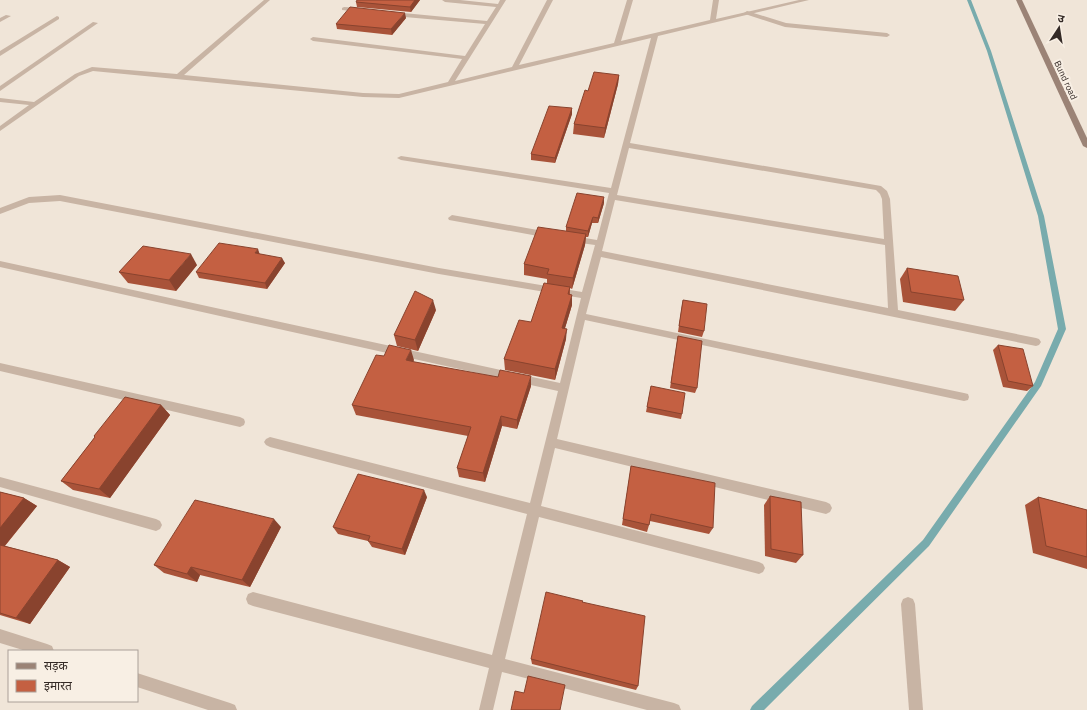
<svg xmlns="http://www.w3.org/2000/svg" width="1087" height="710" font-family="'IBM Plex Sans','Noto Sans Devanagari',sans-serif">
<rect width="100%" height="100%" fill="#f0e5d8"/>
<g fill="none" stroke-linecap="round" stroke-linejoin="round">
<path fill="#78abad" fill-rule="evenodd" d="M967,0H971L991,51L1044,216L1066,329L1041,386L929,546L764,710H750L752,706L923,540L1035,382L1058,329L1038,216L987,51Z"/>
<path fill="#c8b4a4" fill-rule="evenodd" d="M747,11L786,23L887,33L890,35L887,37L785,27L745,14L744,13Z"/>
<g fill="#c8b4a4" fill-rule="evenodd">
<path d="M264,0H270L184,75L363,93L399,94L448,82L462,59L313,41L310,39L313,37L465,56L485,24L393,16L390,14L393,12L487,21L496,7L445,2L442,0H460L498,4L500,0H506L455,81L512,67L547,0H553L519,65L614,43L627,0H633L621,41L710,20L713,0H719L716,19L799,0H809L658,36L630,143L881,186L887,191L890,199L898,310L1036,338L1039,339L1041,342L1039,345L1036,346L601,257L586,314L964,393L968,394L969,397L968,400L964,401L585,320L557,439L826,502L830,504L832,508L830,512L826,514L555,448L541,506L759,562L763,564L765,568L763,572L759,574L539,517L505,659L674,703L679,705L681,710H647L502,672L493,710H479L489,668L253,606L248,604L246,599L248,594L253,592L492,655L527,514L270,447L266,445L264,442L266,439L270,437L530,503L558,391L0,267V261L560,383L581,298L439,274L60,201L29,203L0,214V208L29,197L60,195L439,268L582,292L595,245L573,242L569,239L573,236L597,240L609,193L401,160L397,158L401,156L611,188L651,38L399,98L363,97L93,71L79,76L0,131V126L29,105L0,102V98L34,102L75,74L92,67L177,74ZM629,148L876,190L880,194L882,199L884,239L617,195ZM615,200L885,245L888,308L602,251Z"/>
<path d="M344,7L361,8L364,10L361,12L342,10V8Z"/>
<path d="M6,15L11,16L0,22V18Z"/>
<path d="M57,16L59,17V19L0,56V51Z"/>
<path d="M93,22L98,23L0,91V86Z"/>
<path d="M452,215L549,232L553,235L549,238L449,220L448,218Z"/>
<path d="M0,363L240,417L244,419L245,422L244,425L240,427L0,371Z"/>
<path d="M0,477L156,519L160,521L162,525L160,529L156,531L0,487Z"/>
<path d="M908,597L913,599L915,604L923,710H909L901,604L903,599Z"/>
<path d="M0,629L47,644L52,646L54,651H26L0,643Z"/>
<path d="M137,673L230,703L235,705L237,710H208L137,687Z"/>
</g>
<path fill="#9b8376" fill-rule="evenodd" d="M1016,0H1022L1087,138V148L1083,146Z"/>
</g>
<g fill="#a95339">
<path d="M420,0L411,12L357,7L356,2Z"/>
<path d="M406,18L392,35L337,29L336,24Z"/>
<path d="M619,75L618,84L604,138L573,134L574,124L588,91Z"/>
<path d="M572,108V114L555,163L531,160V154Z"/>
<path d="M604,203L598,223H592L588,237H586L585,245L572,289L570,288V294L572,305L565,328L566,339L555,380L505,370L504,359L531,322L547,283V279L524,275V264L566,231V227Z"/>
<path d="M260,254L285,263L267,289L199,278L196,272Z"/>
<path d="M197,265L176,291L128,283L119,272Z"/>
<path d="M907,268L964,300L955,311L903,302L900,279Z"/>
<path d="M683,300L704,331L702,337L678,332L682,305Z"/>
<path d="M436,310L418,351L397,346L394,335Z"/>
<path d="M678,336L697,388L695,393L670,388L677,341Z"/>
<path d="M998,345L1033,386L1027,391L1003,387L993,350Z"/>
<path d="M414,360L413,362L531,386L517,429L502,426L485,482L459,477L457,468L468,436L356,415L352,405Z"/>
<path d="M651,386L682,414L681,419L646,412Z"/>
<path d="M161,405L170,415L110,498L73,490L61,481L95,437L94,436Z"/>
<path d="M631,466L713,528L709,534L650,521L649,525L647,532L622,525L630,473Z"/>
<path d="M0,492L24,498L37,506L5,546L58,560L70,567L30,624L0,615Z"/>
<path d="M770,496L803,555L796,563L765,556L764,505Z"/>
<path d="M427,497L405,555L372,547L368,541L338,534L333,527Z"/>
<path d="M1038,497L1087,510V569L1033,553L1025,505Z"/>
<path d="M281,527L250,587L200,575L197,582L164,573L154,565Z"/>
<path d="M582,602L638,686L636,690L532,664L531,659Z"/>
</g>
<g fill="#89432e">
<path d="M415,0H420L411,12L410,7Z"/>
<path d="M405,13L406,18L392,35L391,29Z"/>
<path d="M619,75L618,84L604,138L605,128Z"/>
<path d="M572,108V114L555,163V158Z"/>
<path d="M604,197V203L598,223V218Z"/>
<path d="M593,217L592,223L588,237V231Z"/>
<path d="M586,234L585,245L572,289L573,278Z"/>
<path d="M258,249L260,255L255,253Z"/>
<path d="M191,254L197,265L176,291L169,280Z"/>
<path d="M282,258L285,263L267,289L265,283Z"/>
<path d="M572,295V305L562,338V328Z"/>
<path d="M433,300L436,310L418,351L415,340Z"/>
<path d="M567,329L566,339L555,380V369Z"/>
<path d="M411,350L414,360L409,370L406,360Z"/>
<path d="M531,376V386L517,429V420Z"/>
<path d="M161,405L170,415L110,498L99,489Z"/>
<path d="M501,416L502,426L485,482L483,473Z"/>
<path d="M424,490L427,497L405,555L402,549Z"/>
<path d="M24,498L37,506L2,549L0,548V528Z"/>
<path d="M274,519L281,527L250,587L242,580Z"/>
<path d="M58,560L70,567L30,624L16,618Z"/>
<path d="M191,567L200,575L197,582L187,574Z"/>
</g>
<g fill="#c46042" stroke="#89432e">
<path d="M357,0H415L410,7L356,2Z"/>
<path d="M350,7L405,13L391,29L336,24Z"/>
<path d="M594,72L619,75L605,128L574,124L585,90L588,91Z"/>
<path d="M549,106L572,108L555,158L531,154Z"/>
<path d="M577,193L604,197L598,218L593,217L588,231L566,227Z"/>
<path d="M538,227L586,234L573,278L547,274L549,269L524,264Z"/>
<path d="M219,243L258,249L255,253L282,258L265,283L196,272Z"/>
<path d="M143,246L191,254L169,280L119,272Z"/>
<path d="M907,268L958,276L964,300L911,292Z"/>
<path d="M544,283L570,287L568,294L572,295L562,328L567,329L555,369L504,359L519,320L531,322Z"/>
<path d="M415,291L433,300L415,340L394,335Z"/>
<path d="M683,300L707,304L704,331L679,326Z"/>
<path d="M678,336L702,341L697,388L671,383Z"/>
<path d="M389,345L411,350L406,360L415,362L498,377L500,370L531,376L517,420L501,416L483,473L457,468L471,427L352,405L376,355L384,356Z"/>
<path d="M998,345L1023,349L1033,386L1008,381Z"/>
<path d="M651,386L685,393L682,414L647,407Z"/>
<path d="M125,397L161,405L99,489L61,481L95,437L94,436Z"/>
<path d="M631,466L715,483L713,528L651,514L649,525L623,519Z"/>
<path d="M358,474L424,490L402,549L368,541L370,536L333,527Z"/>
<path d="M0,492L24,498L0,528Z"/>
<path d="M770,496L801,502L803,555L771,549Z"/>
<path d="M1038,497L1087,510V557L1046,546Z"/>
<path d="M195,500L274,519L242,580L191,567L187,574L154,565Z"/>
<path d="M0,545L58,560L16,618L0,613Z"/>
<path d="M546,592L583,601L582,602L645,616L638,686L531,659Z"/>
<path d="M528,676L565,685L560,710H511L515,691L524,693Z"/>
</g>
<g text-anchor="middle" dominant-baseline="central" stroke-width="4" stroke-linejoin="round" paint-order="stroke">
<g font-size="9" fill="#342a26" stroke="#f8efe4">
<text transform="translate(1066 80) rotate(65)">Bund road</text>
</g>
</g>
<rect x="8" y="650" width="130" height="52" fill="#f8efe4" stroke="#aaa098"/>
<rect x="16" y="663" width="20" height="6" fill="#9b8376" stroke="#aaa098"/>
<text x="44" y="670" font-size="12" fill="#342a26">सड़क</text>
<rect x="16" y="680" width="20" height="12" fill="#c46042" stroke="#aaa098"/>
<text x="44" y="690" font-size="12" fill="#342a26">इमारत</text>
<g transform="translate(1059 28) rotate(12)" stroke="#f8efe4" stroke-width="3" paint-order="stroke">
<path d="M0-3L7 15L0 10L-7 15Z" fill="#342a26"/>
<text y="-6" font-size="11" font-weight="bold" text-anchor="middle" fill="#342a26">उ</text>
</g>
</svg>
